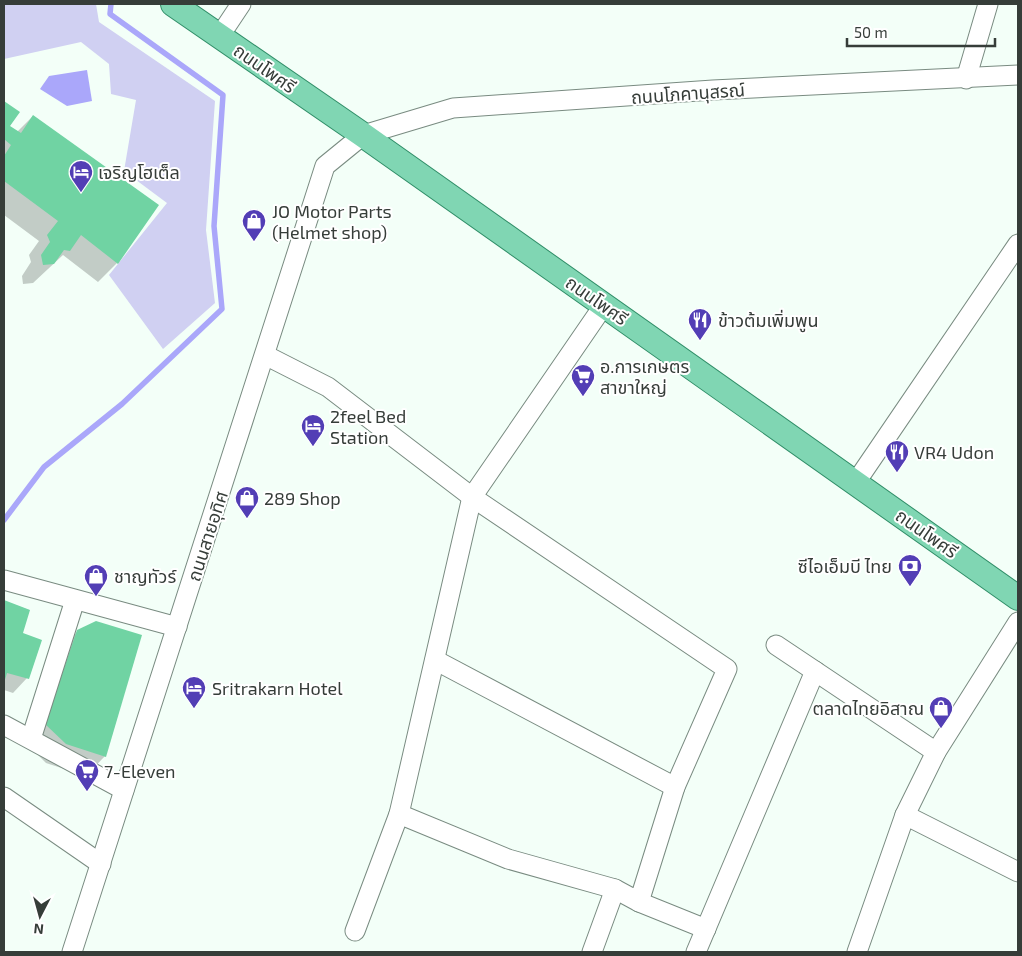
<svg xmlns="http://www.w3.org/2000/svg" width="1022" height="956" font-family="'Exo 2','Noto Sans Thai',sans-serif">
<rect width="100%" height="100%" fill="#f3fff8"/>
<path fill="#d0d0f2" d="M4,4H96L99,22L215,101L206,230L215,303L163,349L109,275L167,203L124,171L136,100L111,94L109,64L81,42L4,59Z"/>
<path fill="#aaa7fa" d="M87,70L92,101L67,106L40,89L49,76Z"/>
<g fill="#0003">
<path d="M4,103L18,113L9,127L17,132L33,116L117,263L98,282L63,255L33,283L23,284L22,276L31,262L29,255L39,241L4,215Z"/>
<path d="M4,601L29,610L21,634L27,678L13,693L4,690Z"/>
<path d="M78,631L105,756L86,776L46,763L27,744L58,651Z"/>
</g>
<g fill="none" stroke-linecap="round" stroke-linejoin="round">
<path stroke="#aaa7fa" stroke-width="5.5" d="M4,520L44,467L122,404L222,309L214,226L223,95L110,14L111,4"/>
</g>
<g fill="#70d3a3">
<path d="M4,101L20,112L10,126L21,133L33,115L159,205L118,264L81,235L70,251L64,250L54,264L43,265L41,255L50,242L47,235L58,221L4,181V156L11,145L4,139Z"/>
<path d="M4,600L30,610L23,633L42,640L29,679L7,673L4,683Z"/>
<path d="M96,621L142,635L106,757L66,744L45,724L77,630Z"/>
</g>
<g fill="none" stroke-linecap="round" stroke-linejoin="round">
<g stroke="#798b81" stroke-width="21">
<g id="minor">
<path d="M219,37L241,4"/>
<path d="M966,79L988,4"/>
<path d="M265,355L328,387L472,497L727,669L675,787L639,902L615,889L508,859L399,814L355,931"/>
<path d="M856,482L1018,244"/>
<path d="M4,580L177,627"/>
<path d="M776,645L936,752"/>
<path d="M435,660L675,787"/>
<path d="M4,725L124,790"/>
<path d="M31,739L75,600"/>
<path d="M4,797L101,864"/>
<path d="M399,814L472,497L604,305"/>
<path d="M905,815L1018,872"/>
<path d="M639,902L706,929"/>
<path d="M72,952L325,166L363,135L453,108L713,90L1018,75"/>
<path d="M592,952L615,889"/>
<path d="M696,952L815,671"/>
<path d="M857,952L905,815L936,752L1018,622"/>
</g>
</g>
<g stroke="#308e68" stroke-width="26">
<path id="major" d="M173,4L363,135L1018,598"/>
</g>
<use href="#minor" stroke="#fff" stroke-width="19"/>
<use href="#major" stroke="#80d6b3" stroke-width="24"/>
</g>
<defs>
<g id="hotel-pin" transform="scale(1.25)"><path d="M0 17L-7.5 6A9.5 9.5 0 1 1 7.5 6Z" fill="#523eb5" stroke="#fff"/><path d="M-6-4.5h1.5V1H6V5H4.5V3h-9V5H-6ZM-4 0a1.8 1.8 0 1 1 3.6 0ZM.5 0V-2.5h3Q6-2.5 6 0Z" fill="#fff"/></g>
<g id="shop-pin" transform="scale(1.25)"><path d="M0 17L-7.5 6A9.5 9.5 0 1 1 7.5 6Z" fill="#523eb5" stroke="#fff"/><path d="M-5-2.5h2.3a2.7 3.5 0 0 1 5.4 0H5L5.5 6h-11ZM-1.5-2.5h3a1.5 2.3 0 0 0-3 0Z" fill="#fff"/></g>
<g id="restaurant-pin" transform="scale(1.25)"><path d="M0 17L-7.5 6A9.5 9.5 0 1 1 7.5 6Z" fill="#523eb5" stroke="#fff"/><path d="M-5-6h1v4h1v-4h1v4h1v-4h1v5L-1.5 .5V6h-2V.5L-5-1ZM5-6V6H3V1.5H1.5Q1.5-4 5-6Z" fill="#fff"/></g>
<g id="supermarket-pin" transform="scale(1.25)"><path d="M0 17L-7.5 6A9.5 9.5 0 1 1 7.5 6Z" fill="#523eb5" stroke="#fff"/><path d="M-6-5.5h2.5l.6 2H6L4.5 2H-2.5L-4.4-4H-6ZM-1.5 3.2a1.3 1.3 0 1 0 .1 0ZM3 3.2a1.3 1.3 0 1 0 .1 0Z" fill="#fff"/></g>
<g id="bank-pin" transform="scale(1.25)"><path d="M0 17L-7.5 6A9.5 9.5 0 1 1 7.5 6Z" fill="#523eb5" stroke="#fff"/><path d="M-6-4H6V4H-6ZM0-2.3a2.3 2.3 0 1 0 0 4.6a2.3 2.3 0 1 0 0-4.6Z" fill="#fff"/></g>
</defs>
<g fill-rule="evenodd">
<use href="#hotel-pin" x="81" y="172"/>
<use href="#shop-pin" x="254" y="221"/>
<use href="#restaurant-pin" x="700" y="320"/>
<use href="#supermarket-pin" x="583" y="376"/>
<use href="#hotel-pin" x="313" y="426"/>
<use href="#restaurant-pin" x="897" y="452"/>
<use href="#shop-pin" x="247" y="498"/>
<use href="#bank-pin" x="910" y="566"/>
<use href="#shop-pin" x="96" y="576"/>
<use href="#hotel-pin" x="194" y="688"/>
<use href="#shop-pin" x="941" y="708"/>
<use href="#supermarket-pin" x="87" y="771"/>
</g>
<g text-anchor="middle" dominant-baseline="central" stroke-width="4" stroke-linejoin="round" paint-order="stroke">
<g font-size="18" fill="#363d39" stroke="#fff">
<text transform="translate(265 68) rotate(35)">ถนนโพศรี</text>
<text transform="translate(688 93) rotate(-4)">ถนนโภคานุสรณ์</text>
<text transform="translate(597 300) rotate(35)">ถนนโพศรี</text>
<text transform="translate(927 533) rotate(35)">ถนนโพศรี</text>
<text transform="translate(207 536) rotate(-72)">ถนนสายอุทิศ</text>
</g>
<g font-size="18" fill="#363d39" stroke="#fff" text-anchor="start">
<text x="98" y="172">เจริญโฮเต็ล</text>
<text x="272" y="211">JO Motor Parts<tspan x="272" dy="21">(Helmet shop)</tspan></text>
<text x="718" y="320">ข้าวต้มเพิ่มพูน</text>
<text x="600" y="366">อ.การเกษตร<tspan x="600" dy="21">สาขาใหญ่</tspan></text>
<text x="330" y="416">2feel Bed<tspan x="330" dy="21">Station</tspan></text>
<text x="914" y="452">VR4 Udon</text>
<text x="264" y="498">289 Shop</text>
<text x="892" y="566" text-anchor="end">ซีไอเอ็มบี ไทย</text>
<text x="114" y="576">ชาญทัวร์</text>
<text x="212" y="688">Sritrakarn Hotel</text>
<text x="924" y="708" text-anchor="end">ตลาดไทยอิสาณ</text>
<text x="104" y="771">7-Eleven</text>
</g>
</g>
<rect width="1022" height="956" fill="none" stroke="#363d39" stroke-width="10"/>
<g transform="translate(40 916) rotate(186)" stroke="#ffffff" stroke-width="4" paint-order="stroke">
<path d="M0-4L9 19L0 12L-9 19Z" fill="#363d39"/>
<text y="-8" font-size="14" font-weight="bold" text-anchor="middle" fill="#363d39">N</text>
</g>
<path d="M847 38v8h148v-8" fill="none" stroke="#363d39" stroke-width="2.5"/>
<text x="854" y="38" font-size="15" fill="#363d39" stroke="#ffffff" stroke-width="4" paint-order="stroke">50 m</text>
</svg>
